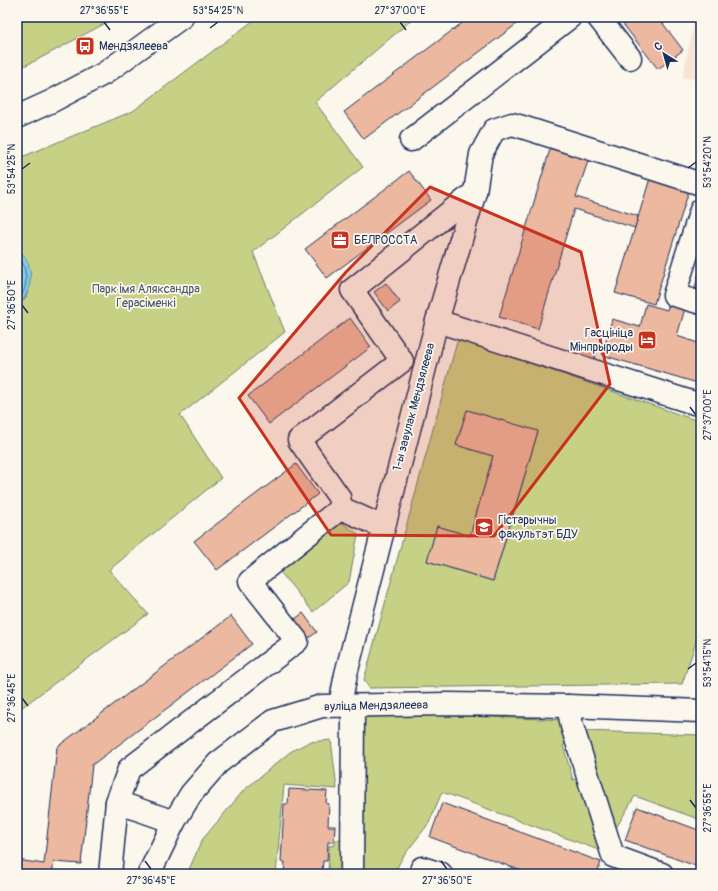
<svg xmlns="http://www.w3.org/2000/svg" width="718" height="891" font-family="Pangolin,sans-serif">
<rect width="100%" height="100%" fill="#fbf7ec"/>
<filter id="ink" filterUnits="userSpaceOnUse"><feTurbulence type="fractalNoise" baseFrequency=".025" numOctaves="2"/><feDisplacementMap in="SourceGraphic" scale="8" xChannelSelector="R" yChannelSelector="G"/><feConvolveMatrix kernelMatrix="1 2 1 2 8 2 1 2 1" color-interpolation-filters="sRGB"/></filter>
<g filter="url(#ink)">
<path fill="#f6e4d5" d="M695,17H701V81L683,77Z"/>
<g fill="#c6d185" stroke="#708072" fill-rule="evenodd">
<path d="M17,17H117L35,61L17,69Z"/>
<path d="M258,17H415L315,102L363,167L253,252L285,332L180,415L221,478L109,570L148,614L17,711V308L26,297L30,286L27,264L17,248V159L133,111Z"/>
<path d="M458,338L701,422V627L682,684L369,688L364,680ZM467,410L538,432L493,581L427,561L437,526L470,536L493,456L456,445Z"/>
<path d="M338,520L358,534L349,582L313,612L277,568Z"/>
<path d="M360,712L568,720L575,741L563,745L573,780L583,778L604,852L442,792L429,823L402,858L394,874H356Z"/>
<path d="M583,731L701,735V820L635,796L613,833Z"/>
<path d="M331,740L337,789L284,785L276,874H187L202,840L244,790L290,752L309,742Z"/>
<path d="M335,840H341L340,874H328L329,846L335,845Z"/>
</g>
<path fill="#82cbe3" stroke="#598dae" d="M17,248C37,265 33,290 17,308Z"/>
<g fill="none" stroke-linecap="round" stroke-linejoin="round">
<path stroke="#446d93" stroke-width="1" d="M17,253C28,269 30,287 17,302"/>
</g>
<g fill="#ecb89f" stroke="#1b2f5e">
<path d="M470,17H526L364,139L344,112Z"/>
<path d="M633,17H658L683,50L658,69L623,24Z"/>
<path d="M551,146L589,158L576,197L638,216L635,228L574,209L538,329L499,317Z"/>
<path d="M409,171L431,200L327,278L305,249Z"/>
<path d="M651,175L690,187L654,304L615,293Z"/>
<path d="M701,265V290L695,288Z"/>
<path d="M386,283L400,302L388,311L374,292Z"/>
<path d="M670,300L686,305L677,336L701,344V384L602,355L612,319L640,327L646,304L667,310Z"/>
<path d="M350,318L371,347L269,424L248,396Z"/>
<path d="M580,343L598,348L593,363L576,358Z"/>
<path d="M467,410L538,431L493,581L427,561L437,526L470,536L493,456L456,445Z"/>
<path d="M296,464L318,494L217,570L194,541Z"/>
<path d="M303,613L317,632L306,640L291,622Z"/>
<path d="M231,616L252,644L92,765L81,864L54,862L52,874H17V860L44,864L57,747Z"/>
<path d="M289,789L327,791L326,803L329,804L328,826H335L334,842H328L327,861H323L322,874H284L285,862H281L284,804H288Z"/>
<path d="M442,803L601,862L597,874H530L430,837Z"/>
<path d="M637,807L701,831V868L625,840Z"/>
</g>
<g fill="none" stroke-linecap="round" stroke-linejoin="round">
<g stroke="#1b2f5e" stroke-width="25">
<g id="minor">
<path d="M598,17L630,58"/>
<path d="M411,140L570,17"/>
<path d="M701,210L674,295L701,303"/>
<path d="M437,321L694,403"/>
<path d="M341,508L383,527"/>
<path d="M340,705L346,674L437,321L475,192L481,154L494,130L512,124L519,126L701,184"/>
<path d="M568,706L572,726L613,856L662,874"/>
<path d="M117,802L174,822"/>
<path d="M110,874L117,802L129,769L297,641L250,581L341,508L339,497L299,440L402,361L352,290L475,192"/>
<path d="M149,874L174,822L191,794L218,763L273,721L322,706L448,704L568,706L701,711"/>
<path d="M352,874L353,706"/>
<path d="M420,874L422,868L441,874"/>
</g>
</g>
<g stroke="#1b2f5e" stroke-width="25">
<path id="major" d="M17,117L52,101L105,73L182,17"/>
</g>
<use href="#minor" stroke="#fbf7ec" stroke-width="22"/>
<use href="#major" stroke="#fbf7ec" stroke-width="22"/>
</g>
</g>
<path fill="#c8321e" fill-opacity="0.2" stroke="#c8321e" stroke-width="3" stroke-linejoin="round" d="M430,187L581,252L610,384L494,536L331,535L239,398L346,272Z"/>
<path fill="none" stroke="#1b2f5e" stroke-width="1.5" d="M104,22L110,30M400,22L406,30M210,28L218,22M688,168L696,162M22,169L30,163M22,305L28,313M690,407L696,415M688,669L696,663M22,698L28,706M690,800L696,808M145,861L151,869M441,861L447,869"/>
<defs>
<g id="bus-square" transform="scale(1)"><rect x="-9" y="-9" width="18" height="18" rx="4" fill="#c8321e" stroke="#fbf7ec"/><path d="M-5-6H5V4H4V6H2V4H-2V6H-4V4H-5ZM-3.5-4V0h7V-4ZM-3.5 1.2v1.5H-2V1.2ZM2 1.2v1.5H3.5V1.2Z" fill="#fff"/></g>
<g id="office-square" transform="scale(1)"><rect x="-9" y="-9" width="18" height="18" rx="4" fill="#c8321e" stroke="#fbf7ec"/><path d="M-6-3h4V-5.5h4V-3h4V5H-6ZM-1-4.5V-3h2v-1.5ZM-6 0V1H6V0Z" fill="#fff"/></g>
<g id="hotel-square" transform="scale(1)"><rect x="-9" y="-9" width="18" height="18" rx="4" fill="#c8321e" stroke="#fbf7ec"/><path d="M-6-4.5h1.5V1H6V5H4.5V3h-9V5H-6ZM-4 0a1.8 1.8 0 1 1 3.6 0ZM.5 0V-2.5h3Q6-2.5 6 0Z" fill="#fff"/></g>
<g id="university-square" transform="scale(1)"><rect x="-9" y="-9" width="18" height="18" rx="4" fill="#c8321e" stroke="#fbf7ec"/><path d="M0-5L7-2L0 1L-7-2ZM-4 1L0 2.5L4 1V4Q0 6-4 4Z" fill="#fff"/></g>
</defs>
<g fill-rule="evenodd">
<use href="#bus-square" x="85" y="46"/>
<use href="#office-square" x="340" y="240"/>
<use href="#hotel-square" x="647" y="340"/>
<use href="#university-square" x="484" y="527"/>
</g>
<g text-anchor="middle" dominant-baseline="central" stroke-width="3.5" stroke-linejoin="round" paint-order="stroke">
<g font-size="12" fill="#1b2f5e" stroke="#fbf7ec" text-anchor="start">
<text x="99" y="46">Мендзялеева</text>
<text x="354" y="240">БЕЛРОССТА</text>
<text x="633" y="333" text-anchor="end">Гасцініца<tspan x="633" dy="14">Мінпрыроды</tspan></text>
<text x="498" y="520">Гістарычны<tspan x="498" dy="14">факультэт БДУ</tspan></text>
</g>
<g font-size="12" fill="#465868" stroke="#fbf7ec">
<text x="146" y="289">Парк імя Аляксандра<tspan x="146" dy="14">Герасіменкі</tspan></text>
</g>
<g font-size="12" fill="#1b2f5e" stroke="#fbf7ec">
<text transform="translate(414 407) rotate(-75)">1-ы завулак Мендзялеева</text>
<text transform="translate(376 706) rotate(-1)">вуліца Мендзялеева</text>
</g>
</g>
<rect width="718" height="891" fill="none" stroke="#fbf7ec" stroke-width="44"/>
<g transform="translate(664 54) rotate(323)" stroke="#fbf7ec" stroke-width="3" paint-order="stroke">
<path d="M0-3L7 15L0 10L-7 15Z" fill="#1b2f5e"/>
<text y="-6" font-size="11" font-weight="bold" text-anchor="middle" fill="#1b2f5e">С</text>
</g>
<rect x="22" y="22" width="674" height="847" fill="none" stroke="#1b2f5e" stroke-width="1.5"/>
<g font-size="10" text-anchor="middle" fill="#1b2f5e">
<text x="104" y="14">27°36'55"E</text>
<text x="218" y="14">53°54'25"N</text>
<text x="400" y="14">27°37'00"E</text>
<text transform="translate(707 162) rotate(-90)" y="4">53°54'20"N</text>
<text transform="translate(11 169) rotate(-90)" y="4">53°54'25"N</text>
<text transform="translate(11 305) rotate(-90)" y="4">27°36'50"E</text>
<text transform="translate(707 415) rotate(-90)" y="4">27°37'00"E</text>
<text transform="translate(707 663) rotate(-90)" y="4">53°54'15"N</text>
<text transform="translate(11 698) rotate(-90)" y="4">27°36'45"E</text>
<text transform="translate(707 808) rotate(-90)" y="4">27°36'55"E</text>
<text x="151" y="884">27°36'45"E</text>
<text x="447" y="884">27°36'50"E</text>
</g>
</svg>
